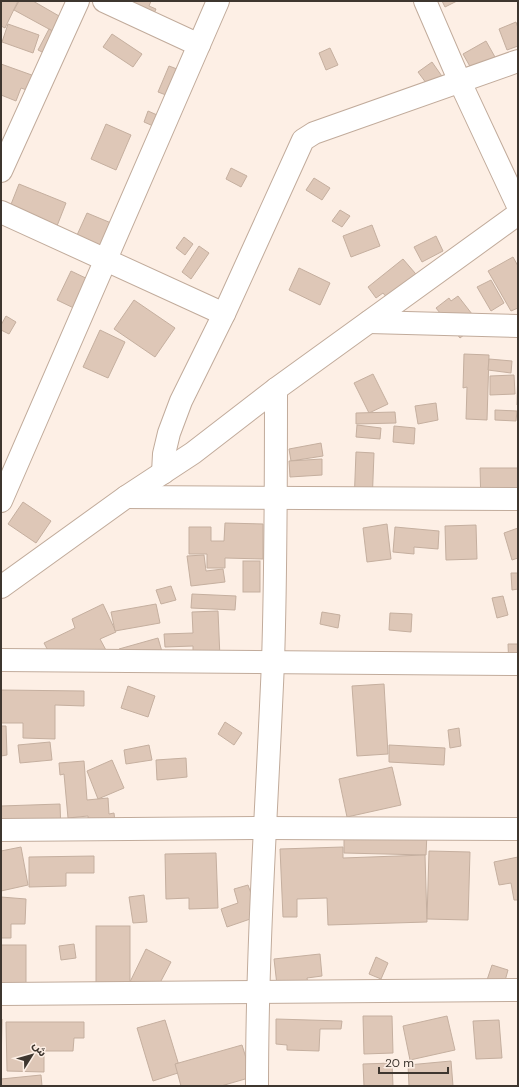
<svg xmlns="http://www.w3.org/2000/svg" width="519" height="1087" font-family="'DM Sans','Noto Sans Arabic',sans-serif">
<rect width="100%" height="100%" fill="#fdefe5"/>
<g fill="#dec7b7" stroke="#c5af9f">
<path d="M1,1H18L5,28L1,26Z"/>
<path d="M19,1H33L66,20L58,34L14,10Z"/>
<path d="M133,1H151L149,6L156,9L150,23L128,13Z"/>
<path d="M442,1H457L445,7Z"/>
<path d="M516,22L518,28V46L507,50L499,29Z"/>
<path d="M8,24L39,35L33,53L2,42Z"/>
<path d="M49,29L61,36L50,56L38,50Z"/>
<path d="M112,34L142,54L133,67L103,47Z"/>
<path d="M486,41L495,57L472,70L463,54Z"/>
<path d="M330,48L338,65L326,70L319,53Z"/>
<path d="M432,62L446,82L432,91L418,72Z"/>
<path d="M1,64L40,78L35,93L21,88L16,101L1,95Z"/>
<path d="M169,66L185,72L174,98L158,92Z"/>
<path d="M148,111L164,118L160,129L144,122Z"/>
<path d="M106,124L131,135L116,170L91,159Z"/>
<path d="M231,168L247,176L241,187L226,179Z"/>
<path d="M314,178L330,188L322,200L306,190Z"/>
<path d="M19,184L66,203L55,231L8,212Z"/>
<path d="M340,210L350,216L342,227L332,221Z"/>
<path d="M87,213L116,225L103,256L73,244Z"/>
<path d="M372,225L380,246L351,257L343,236Z"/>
<path d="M436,236L443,251L422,262L414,247Z"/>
<path d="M184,237L193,244L185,255L176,248Z"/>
<path d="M199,246L209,253L191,279L182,272Z"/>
<path d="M513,257L518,266V308L511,311L488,271Z"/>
<path d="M403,259L427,287L398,311L383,293L376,298L368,287Z"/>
<path d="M299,268L330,283L320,305L289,290Z"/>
<path d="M71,271L94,282L80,311L57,300Z"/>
<path d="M491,280L504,303L491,311L477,287Z"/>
<path d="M458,296L479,323L460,338L436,308L449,298L451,301Z"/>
<path d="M134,300L175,328L155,357L114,329Z"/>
<path d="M6,316L16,322L9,334L1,330V325Z"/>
<path d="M100,330L125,342L108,378L83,367Z"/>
<path d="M464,354L489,355L487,420L466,419L467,387L463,388Z"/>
<path d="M489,359L512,361L511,373L488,370Z"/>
<path d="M518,366V405H517Z"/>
<path d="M373,374L388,404L369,413L354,383Z"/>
<path d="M514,375L515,394L490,395V376Z"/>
<path d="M436,403L438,420L418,424L415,406Z"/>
<path d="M495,410L517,411L516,421L495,420Z"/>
<path d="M395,412L396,423L356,424V413Z"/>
<path d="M357,425L381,428L380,439L356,437Z"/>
<path d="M394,426L415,428L414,444L393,442Z"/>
<path d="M321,443L323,456L291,461L289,449Z"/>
<path d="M356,452L374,453L372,505L354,504Z"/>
<path d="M322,459V475L290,477L289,461Z"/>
<path d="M480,468H518V500L481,505Z"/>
<path d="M23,502L51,521L36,543L8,524Z"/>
<path d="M225,523L263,524V559L225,558V568H207V554H189V527H211V541H224Z"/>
<path d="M387,524L391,559L367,562L363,528Z"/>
<path d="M476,525L477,559L446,560L445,526Z"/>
<path d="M395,527L439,531L438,549L414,547V554L393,552Z"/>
<path d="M518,528V558L512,560L504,533Z"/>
<path d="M204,555L206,571L223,569L225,582L191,586L187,556Z"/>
<rect x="243" y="561" width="17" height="31"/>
<path d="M511,573H518V589L512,590Z"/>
<path d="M171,586L176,600L161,604L156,590Z"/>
<path d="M192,594L236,596L235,610L191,608Z"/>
<path d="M503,596L508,615L497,618L492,598Z"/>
<path d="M103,604L116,632L100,639L107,652L56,666L44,643L75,628L72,619Z"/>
<path d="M156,604L160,623L115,631L111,612Z"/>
<path d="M218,611L220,658L193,659V646L165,647L164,634L193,633L192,612Z"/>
<path d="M322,612L340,615L338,628L320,624Z"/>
<path d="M390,613L412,614L411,632L389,630Z"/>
<path d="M158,638L163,655L124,666L119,649Z"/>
<path d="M508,644H518V669H509Z"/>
<path d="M384,684L388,754L357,756L352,686Z"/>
<path d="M128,686L155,696L148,717L121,708Z"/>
<path d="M1,690L84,691V706L55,705V739L23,738V723H1Z"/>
<path d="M225,722L242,733L234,745L218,734Z"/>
<path d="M1,726H6L7,755L1,756Z"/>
<path d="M459,728L461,746L450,748L448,730Z"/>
<path d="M50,742L52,760L20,763L18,745Z"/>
<path d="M149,745L152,760L126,764L124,750Z"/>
<path d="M389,745L445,748L444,765L389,762Z"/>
<path d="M186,758L187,777L157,780L156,760Z"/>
<path d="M112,760L124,788L98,799L87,771Z"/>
<path d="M84,761L87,800L108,798L109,814L114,813L116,831L89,833L88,816L68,818L64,774L60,775L59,763Z"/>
<path d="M392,767L401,805L347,817L339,779Z"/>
<path d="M60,804L61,832L1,833V806Z"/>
<path d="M344,831L427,833L426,855L344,853Z"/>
<path d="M21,847L28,885L1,891V851Z"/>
<path d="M343,847V858L425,855L427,922L328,925L327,898L297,899V917H283L280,849Z"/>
<path d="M429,851L470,852L468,920L427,919Z"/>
<path d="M216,853L218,908L189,909V898L166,899L165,854Z"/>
<path d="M94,856V873H66V886L29,887V857Z"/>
<path d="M518,857V900H514L511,883L499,885L494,862Z"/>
<path d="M248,885L259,916L227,927L221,909L238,903L234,889Z"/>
<path d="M144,895L147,922L133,923L129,897Z"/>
<path d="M1,897L26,899L25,924H11V938H1Z"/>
<rect x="96" y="926" width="34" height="67"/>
<path d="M74,944L76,958L61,960L59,946Z"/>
<rect x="1" y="945" width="25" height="46"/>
<path d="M146,949L171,962L152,998L128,986Z"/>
<path d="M320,954L322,976L307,978L309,991L278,994L274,959Z"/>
<path d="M376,957L388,963L381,979L369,974Z"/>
<path d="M492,965L508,970L503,988L486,983Z"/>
<path d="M363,1016H392L393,1053L364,1054Z"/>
<path d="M447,1016L455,1050L410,1060L403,1026Z"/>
<path d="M1,1019H2L1,1070Z"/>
<path d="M276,1019L342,1021L341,1029H320L319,1051L287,1050V1045L276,1044Z"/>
<path d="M165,1020L181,1072L153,1081L137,1028Z"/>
<path d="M499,1020L502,1058L476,1059L473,1021Z"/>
<path d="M6,1022H84V1038H74L73,1051H44V1072L7,1071Z"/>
<path d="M242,1045L252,1077L221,1086H181L175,1064Z"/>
<path d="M451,1061L453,1086H409L408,1065Z"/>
<path d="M392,1063L393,1086H364L363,1064Z"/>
<path d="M41,1075L42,1086H1V1079Z"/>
</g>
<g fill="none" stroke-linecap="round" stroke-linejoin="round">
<g stroke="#c1ab9b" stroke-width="24">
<g id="minor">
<path d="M104,1L199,45"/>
<path d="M425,1L460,82L518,206"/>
<path d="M1,171L78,1"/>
<path d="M1,212L224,314"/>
<path d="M369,322L518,326"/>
<path d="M163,473L164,454L169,433L181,401L224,314L303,140L314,133L518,61"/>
<path d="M126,497L518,499"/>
<path d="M1,501L218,1"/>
<path d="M1,587L126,497L193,453L276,389L518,214"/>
<path d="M1,660L518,664"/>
<path d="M1,830L264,828L518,829"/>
<path d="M1,994L518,990"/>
<path d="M257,1086C257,944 267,804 273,662C276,571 276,480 276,389"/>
</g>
</g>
<use href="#minor" stroke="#fff" stroke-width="22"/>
</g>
<rect width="519" height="1087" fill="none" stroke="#3e362f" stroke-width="4"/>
<g transform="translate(32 1055) rotate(53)" stroke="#fdefe5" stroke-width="3" paint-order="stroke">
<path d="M0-3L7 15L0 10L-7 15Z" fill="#3e362f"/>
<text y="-6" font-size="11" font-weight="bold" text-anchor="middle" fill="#3e362f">ش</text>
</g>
<path d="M379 1067v6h69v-6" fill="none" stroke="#3e362f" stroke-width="2"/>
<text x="385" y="1067" font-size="12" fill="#3e362f" stroke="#fdefe5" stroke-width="3" paint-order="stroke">20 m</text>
</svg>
